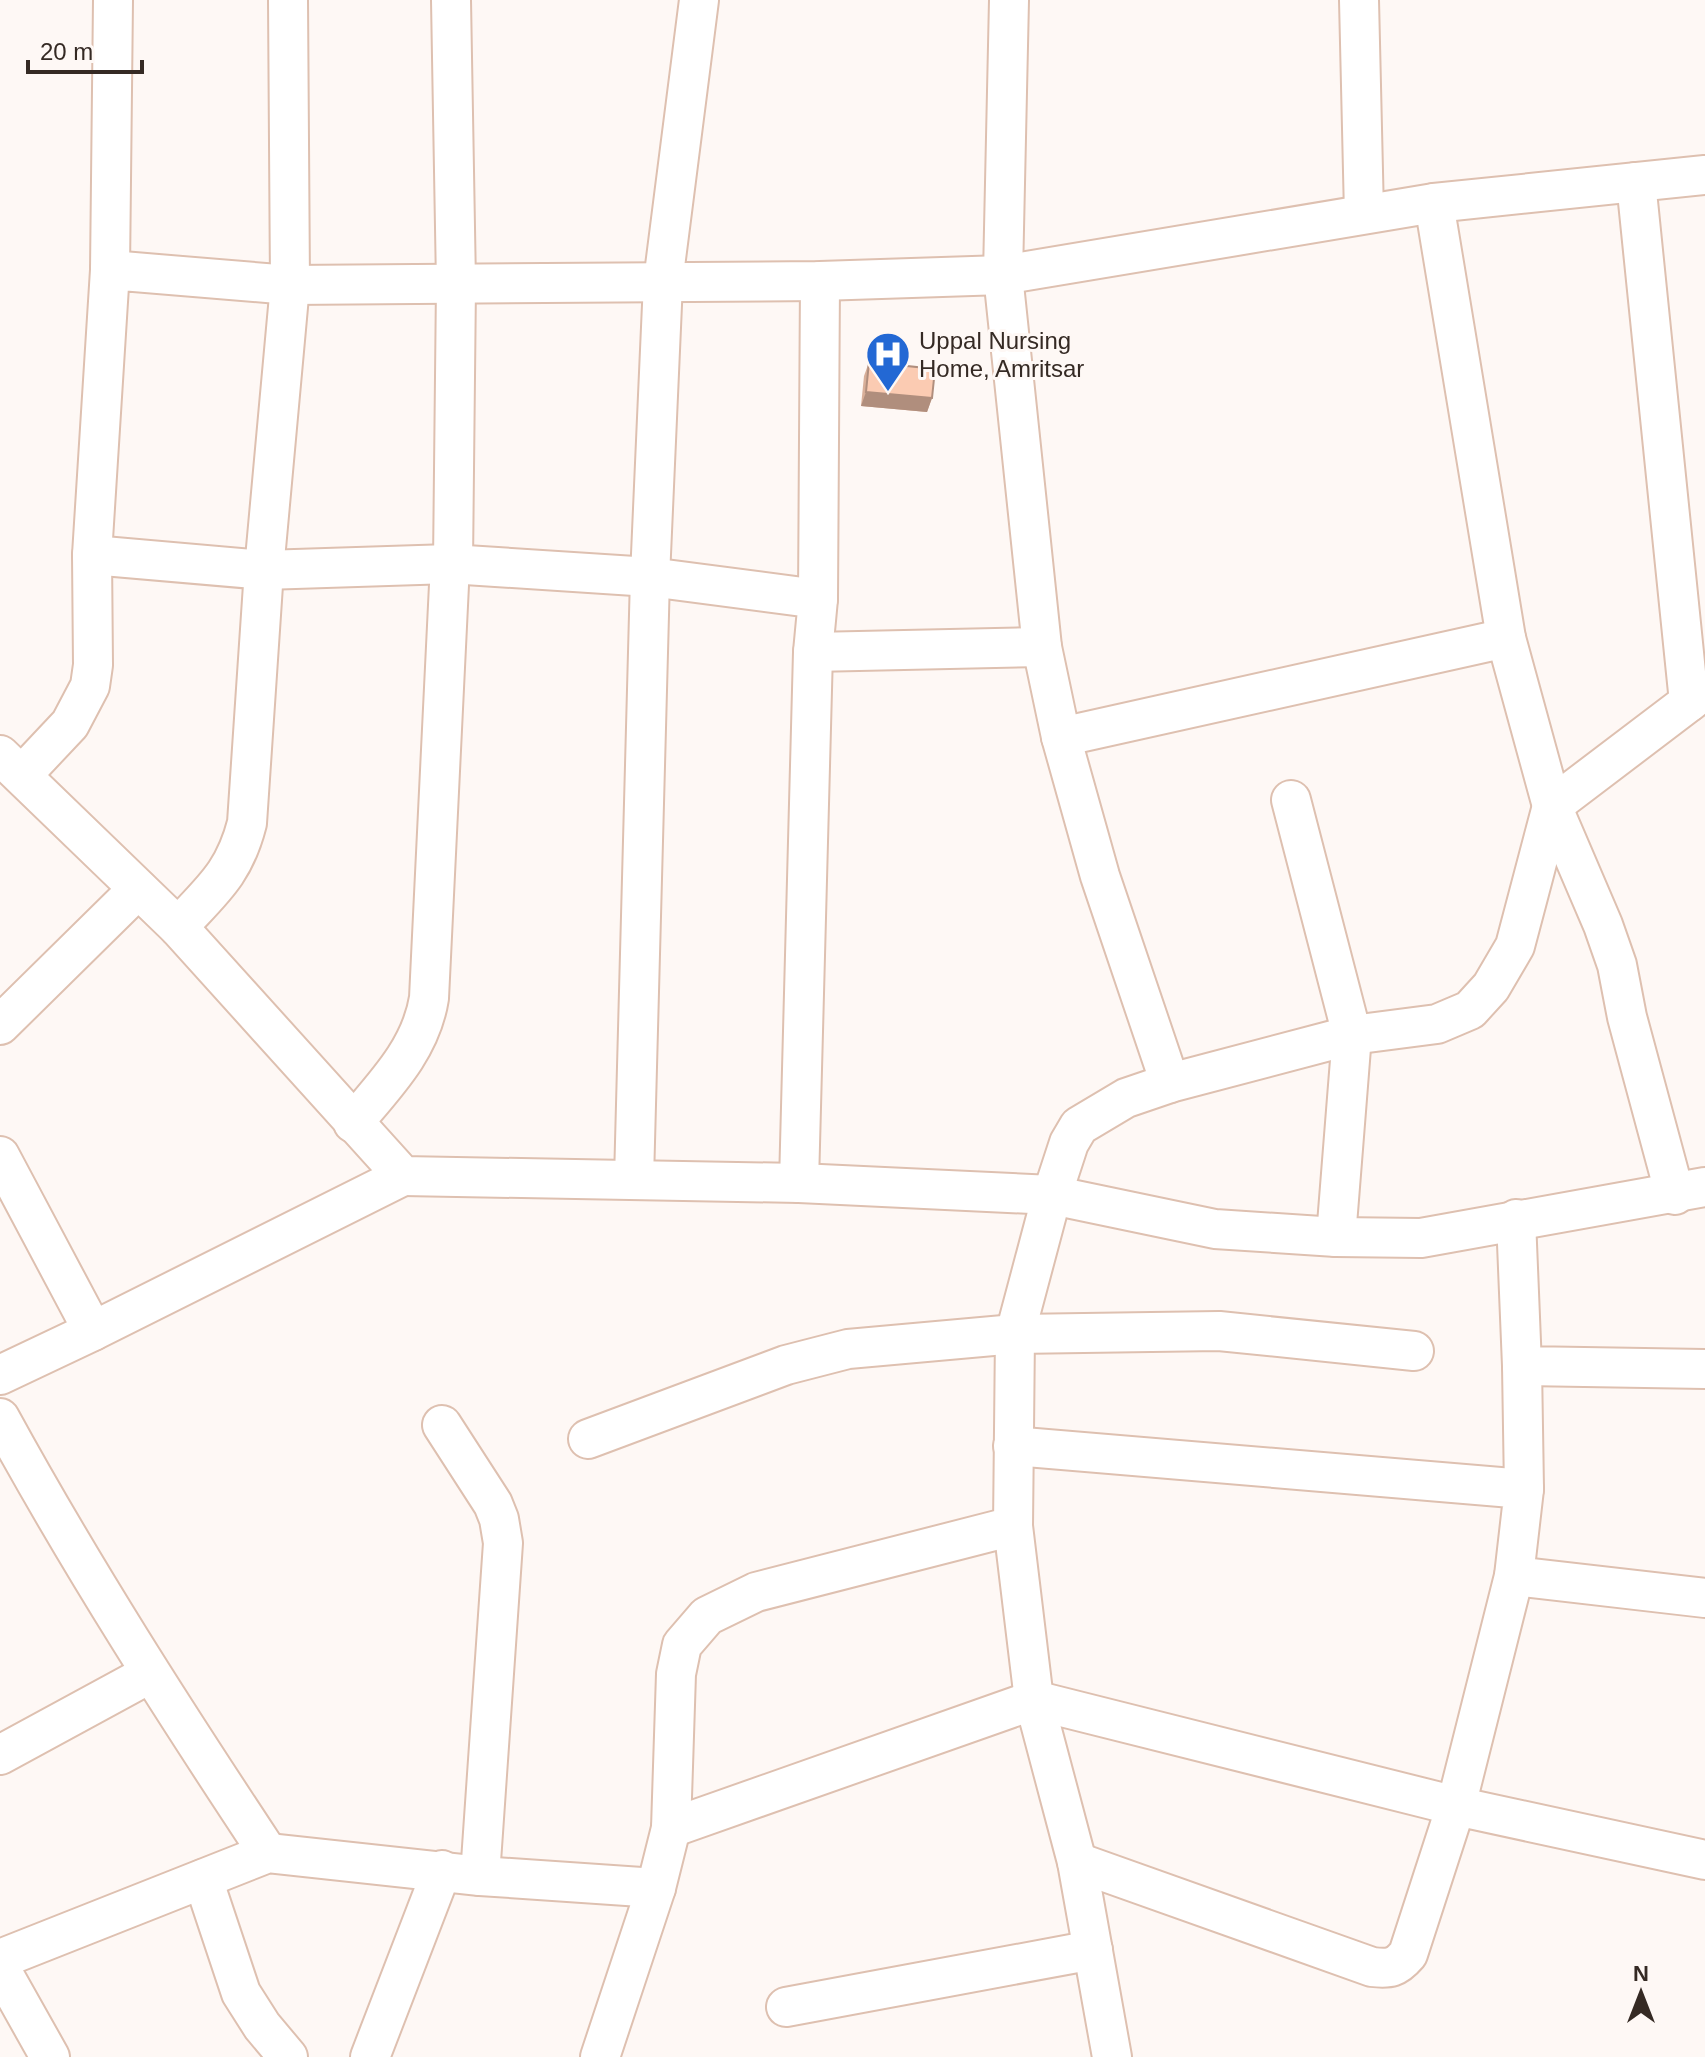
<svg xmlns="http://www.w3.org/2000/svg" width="1705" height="2057" font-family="Arial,sans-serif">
<rect width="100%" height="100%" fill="#fef8f5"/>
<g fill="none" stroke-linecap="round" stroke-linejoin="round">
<g stroke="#dec0b0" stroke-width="42">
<g id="minor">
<path d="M1009,0L1003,275L1042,647L1061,737L1100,876L1170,1083"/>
<path d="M1359,0L1364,214"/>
<path d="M1636,182L1689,702"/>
<path d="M1434,203L1506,638L1552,806L1603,925L1617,965L1627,1017L1675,1195"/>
<path d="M110,270L113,0"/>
<path d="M92,555L264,570L450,564L650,577L818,599L813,652L799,1183"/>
<path d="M818,599L820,281"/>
<path d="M813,652L1042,647"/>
<path d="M1061,737L1506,638"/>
<path d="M0,755L178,927L403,1176L799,1183L1052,1195L1215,1229L1336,1237L1421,1238L1705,1187"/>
<path d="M22,775L70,724L90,686L93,665L92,555L110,270L290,285L820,281L1003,275L1434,203L1705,175"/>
<path d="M1291,800L1352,1035L1336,1237"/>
<path d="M178,927C212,890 234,874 247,823L264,570L290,285L288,0"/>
<path d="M0,1025L138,889"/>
<path d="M353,1123C385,1085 421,1049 429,998L450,564L453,563L456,284L451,0"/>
<path d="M0,1156L93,1331L403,1176"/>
<path d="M634,1180L650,577L663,282L699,0"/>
<path d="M1516,1219L1522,1366L1705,1369"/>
<path d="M1522,1366L1524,1489"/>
<path d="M0,1375L93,1331"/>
<path d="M0,1418C82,1568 174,1711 268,1853"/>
<path d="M442,1425L493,1504L499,1519L503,1543L480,1876"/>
<path d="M588,1439L786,1365L848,1349L1015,1334L1219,1331L1414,1351"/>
<path d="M1013,1526L1034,1700L1077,1862L1112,2057"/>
<path d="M1514,1576L1705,1598"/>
<path d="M0,1755L149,1674"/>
<path d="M671,1828L1034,1700L1456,1806L1514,1576L1524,1489L1013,1446"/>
<path d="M1077,1862L1372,1967C1390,1969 1396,1968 1408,1954L1456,1806L1705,1860"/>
<path d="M203,1879L241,1993L262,2026L288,2057"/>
<path d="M0,1959L268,1853L480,1876L656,1888"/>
<path d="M0,1968L50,2057"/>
<path d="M786,2007L1093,1950"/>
<path d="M370,2057L442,1870"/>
<path d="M600,2057L656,1888L671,1828L676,1674L682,1645L707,1616L756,1592L1013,1526L1015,1334L1052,1195L1069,1143L1079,1126L1126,1098L1170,1083L1352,1035L1437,1024L1470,1010L1491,987L1515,946L1552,806L1705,690"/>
</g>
</g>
<use href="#minor" stroke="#fff" stroke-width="38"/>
</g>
<path fill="#d8af99" d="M869,362L932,398L927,412L861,406L864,376Z"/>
<path fill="#b08e7d" d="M866,392L932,398L927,412L861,406Z"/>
<path fill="#fbcbb2" stroke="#b08e7d" stroke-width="2" d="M869,362L935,369L932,398L866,392Z"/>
<defs>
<g id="hospital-pin" transform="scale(2.3)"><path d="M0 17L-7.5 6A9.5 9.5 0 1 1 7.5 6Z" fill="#2368d4" stroke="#fef8f5"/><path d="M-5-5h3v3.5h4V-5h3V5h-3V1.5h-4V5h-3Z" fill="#fff"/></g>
</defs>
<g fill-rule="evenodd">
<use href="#hospital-pin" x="888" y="354"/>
</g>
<g text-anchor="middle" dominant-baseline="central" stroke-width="6" stroke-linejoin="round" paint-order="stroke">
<g font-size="24" fill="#352a24" stroke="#fef8f5" text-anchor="start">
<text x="919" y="340">Uppal Nursing<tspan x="919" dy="28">Home, Amritsar</tspan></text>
</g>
</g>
<g transform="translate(1641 1993)" stroke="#fef8f5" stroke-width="6" paint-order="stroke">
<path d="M0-6L14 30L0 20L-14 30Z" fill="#352a24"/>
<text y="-12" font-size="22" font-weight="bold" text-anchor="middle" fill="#352a24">N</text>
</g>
<path d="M28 60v12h114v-12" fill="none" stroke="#352a24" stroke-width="4"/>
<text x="40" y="60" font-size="24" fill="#352a24" stroke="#fef8f5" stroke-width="6" paint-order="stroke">20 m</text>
</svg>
